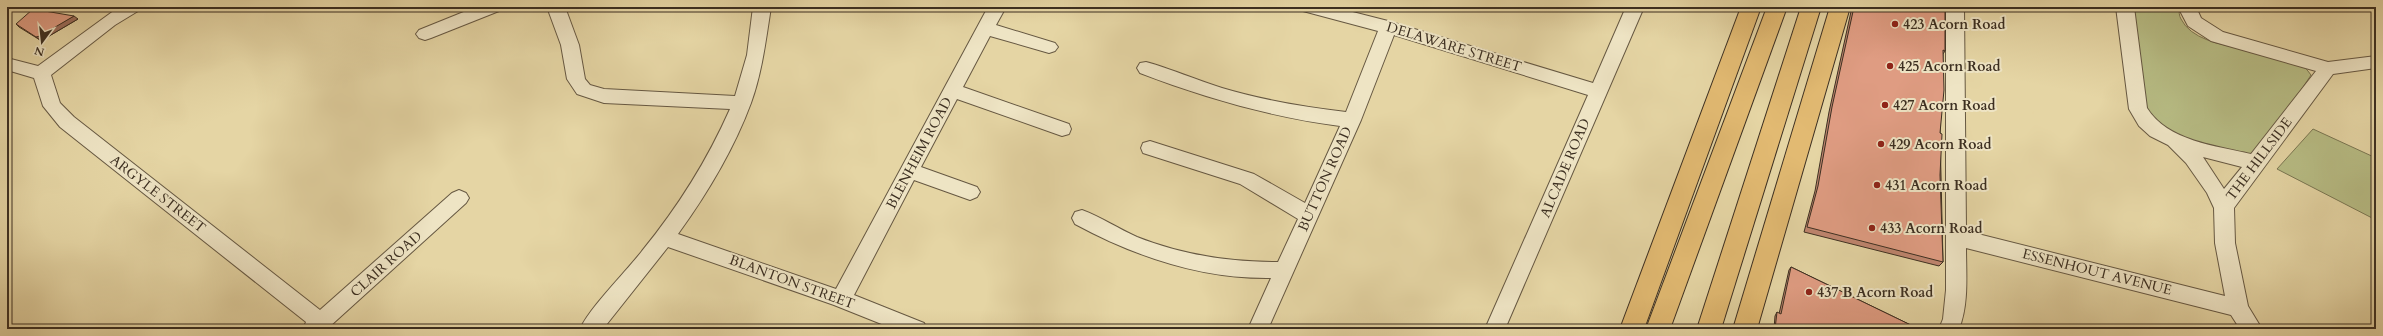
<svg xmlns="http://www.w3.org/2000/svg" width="2383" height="336" font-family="Cardo,serif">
<rect width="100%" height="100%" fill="#e5d5a4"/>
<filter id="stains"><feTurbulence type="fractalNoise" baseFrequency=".005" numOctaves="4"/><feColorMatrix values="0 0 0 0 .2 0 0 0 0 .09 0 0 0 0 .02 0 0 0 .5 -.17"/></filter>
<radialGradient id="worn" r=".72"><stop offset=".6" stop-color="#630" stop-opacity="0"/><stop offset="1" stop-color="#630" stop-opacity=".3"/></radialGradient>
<g fill="#b7bc84" stroke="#7a7652">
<path d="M2131,7H2179C2179,11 2179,16 2181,19C2200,58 2293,43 2311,75L2261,151L2251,155L2186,139L2165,129L2143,105Z"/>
<path d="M2313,129L2376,158V220L2277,169Z"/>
</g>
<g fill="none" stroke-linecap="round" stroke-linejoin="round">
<g stroke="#665842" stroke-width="2">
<g id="minor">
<path d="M119,7H141L138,11L115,25L51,75L60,103L74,117L320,310L452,193L459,190L466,193L469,198L466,203L328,328L303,329L306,322L60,127L43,106L34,78L7,70V58L38,66Z"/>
<path d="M476,7H502L499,11L431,38L425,40L419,38L416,34L419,30Z"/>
<path d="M547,7H565L579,45L585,79L590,85L604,89L735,96L747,55L753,7H771C766,39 762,73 751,103C734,149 707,194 678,234L836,289L988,7H1006L996,25L1055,43L1058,47L1055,51L1049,53L990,36L963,87L1069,124L1071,129L1069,134L1062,136L957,99L921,167L977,187L980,192L977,197L970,200L914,180L854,295L924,323L927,329H894L834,305L668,247L603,329H580C591,306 625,273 642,251C678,207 707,161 730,109L604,103L577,94L567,79L561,45Z"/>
<path d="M1300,7H1333L1388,21L1593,83L1626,7H1644L1505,329H1485L1588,95L1394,35L1361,120L1268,329H1248L1271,278C1201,279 1136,257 1075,224L1072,218L1075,212L1082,210C1101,217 1119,229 1137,237C1182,255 1230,262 1278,262L1298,219L1240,184L1143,153L1141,148L1143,143L1150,141L1254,174L1305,203L1340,126C1271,117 1205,98 1140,73L1137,68L1140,63L1146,62C1172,69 1196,80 1222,88C1262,100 1304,107 1346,112L1378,31L1303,11Z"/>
<path d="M1946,7H1964L1966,231L2225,296L2215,243L2214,208L2207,193L2186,163L2168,145L2150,136L2139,126L2129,109L2116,7H2134L2147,108C2167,141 2217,146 2251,154L2316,71L2211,41L2188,26L2178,7H2196L2201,18L2223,32L2328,62L2376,56V68L2333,74L2234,208L2235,243L2248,306L2262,329H2240L2231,315L1966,248C1966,274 1969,304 1959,329H1939L1943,319L1946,290ZM2203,157L2242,167L2224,189Z"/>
</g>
</g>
<g stroke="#3c2f21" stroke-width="2">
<g id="highway">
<path d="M1741,7H1761L1644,329H1620Z"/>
<path d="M1767,7H1787L1670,329H1646Z"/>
<path d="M1801,7H1821L1721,329H1697Z"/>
<path d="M1830,7H1850L1757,329H1733Z"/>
</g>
</g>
<use href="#minor" fill="#eee4c4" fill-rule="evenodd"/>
<use href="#highway" fill="#e2ba72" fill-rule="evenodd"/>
</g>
<g fill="#c08670" stroke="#3c2f21">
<path d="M1852,7H1945V51L1943,54L1940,133L1943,262L1939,266L1804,232L1815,191L1829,112Z"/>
<path d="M78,19L44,39L40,40L19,27L16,24Z"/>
<path d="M1791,267L1919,329H1774L1775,316L1777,312L1779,314L1789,270Z"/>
</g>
<g fill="#9c6d5b" stroke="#3c2f21">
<path d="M7,7H15L7,13Z"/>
<path d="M74,16L78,19L44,39L40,40L36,37Z"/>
</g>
<g fill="#df9c82" stroke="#3c2f21">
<path d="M1854,7H1945V51L1943,50L1944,90L1940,133L1942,134L1940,175L1943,262L1807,227L1818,186L1832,107Z"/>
<path d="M33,9L74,16L40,36L36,37L16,24Z"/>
<path d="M1791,267L1919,329H1775L1777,312L1781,314Z"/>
</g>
<g fill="#8f2418" stroke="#eee4c4" stroke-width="1.5">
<circle cx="1895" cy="24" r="4"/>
<circle cx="1890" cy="66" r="4"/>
<circle cx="1885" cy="105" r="4"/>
<circle cx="1881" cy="144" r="4"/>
<circle cx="1877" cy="185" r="4"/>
<circle cx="1872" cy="228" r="4"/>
<circle cx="1809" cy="292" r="4"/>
</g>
<g text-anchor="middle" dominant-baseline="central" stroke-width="4" stroke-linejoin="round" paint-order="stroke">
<g font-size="14" font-weight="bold" fill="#3c2f21" stroke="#eee4c4" text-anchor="start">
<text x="1903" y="24">423 Acorn Road</text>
<text x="1898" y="66">425 Acorn Road</text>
<text x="1893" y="105">427 Acorn Road</text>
<text x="1889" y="144">429 Acorn Road</text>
<text x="1885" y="185">431 Acorn Road</text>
<text x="1880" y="228">433 Acorn Road</text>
<text x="1817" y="292">437 B Acorn Road</text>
</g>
<g font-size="14" fill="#3c2f21" stroke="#eee4c4">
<text transform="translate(1454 47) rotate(17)">DELAWARE STREET</text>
<text transform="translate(919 153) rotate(-62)">BLENHEIM ROAD</text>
<text transform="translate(2259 159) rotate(-53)">THE HILLSIDE</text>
<text transform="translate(1565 168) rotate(-67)">ALCADE ROAD</text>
<text transform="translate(1325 179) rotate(-66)">BUTTON ROAD</text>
<text transform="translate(158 194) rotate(38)">ARGYLE STREET</text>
<text transform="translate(386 264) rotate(-42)">CLAIR ROAD</text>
<text transform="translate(2097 272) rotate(14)">ESSENHOUT AVENUE</text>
<text transform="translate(792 282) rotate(20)">BLANTON STREET</text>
</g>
</g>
<rect width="2383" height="336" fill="none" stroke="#e5d5a4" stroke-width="24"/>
<rect x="8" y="8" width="2367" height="320" fill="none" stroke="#3c2f21" stroke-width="2"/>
<rect x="12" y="12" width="2359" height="312" fill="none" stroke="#3c2f21"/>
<g transform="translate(42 42) rotate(195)" stroke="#eee4c4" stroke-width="3" paint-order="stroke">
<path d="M0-3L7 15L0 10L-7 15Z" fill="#3c2f21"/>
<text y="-6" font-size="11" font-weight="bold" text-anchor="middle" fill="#3c2f21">N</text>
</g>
<rect width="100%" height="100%" filter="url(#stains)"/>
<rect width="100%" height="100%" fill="url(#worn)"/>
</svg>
